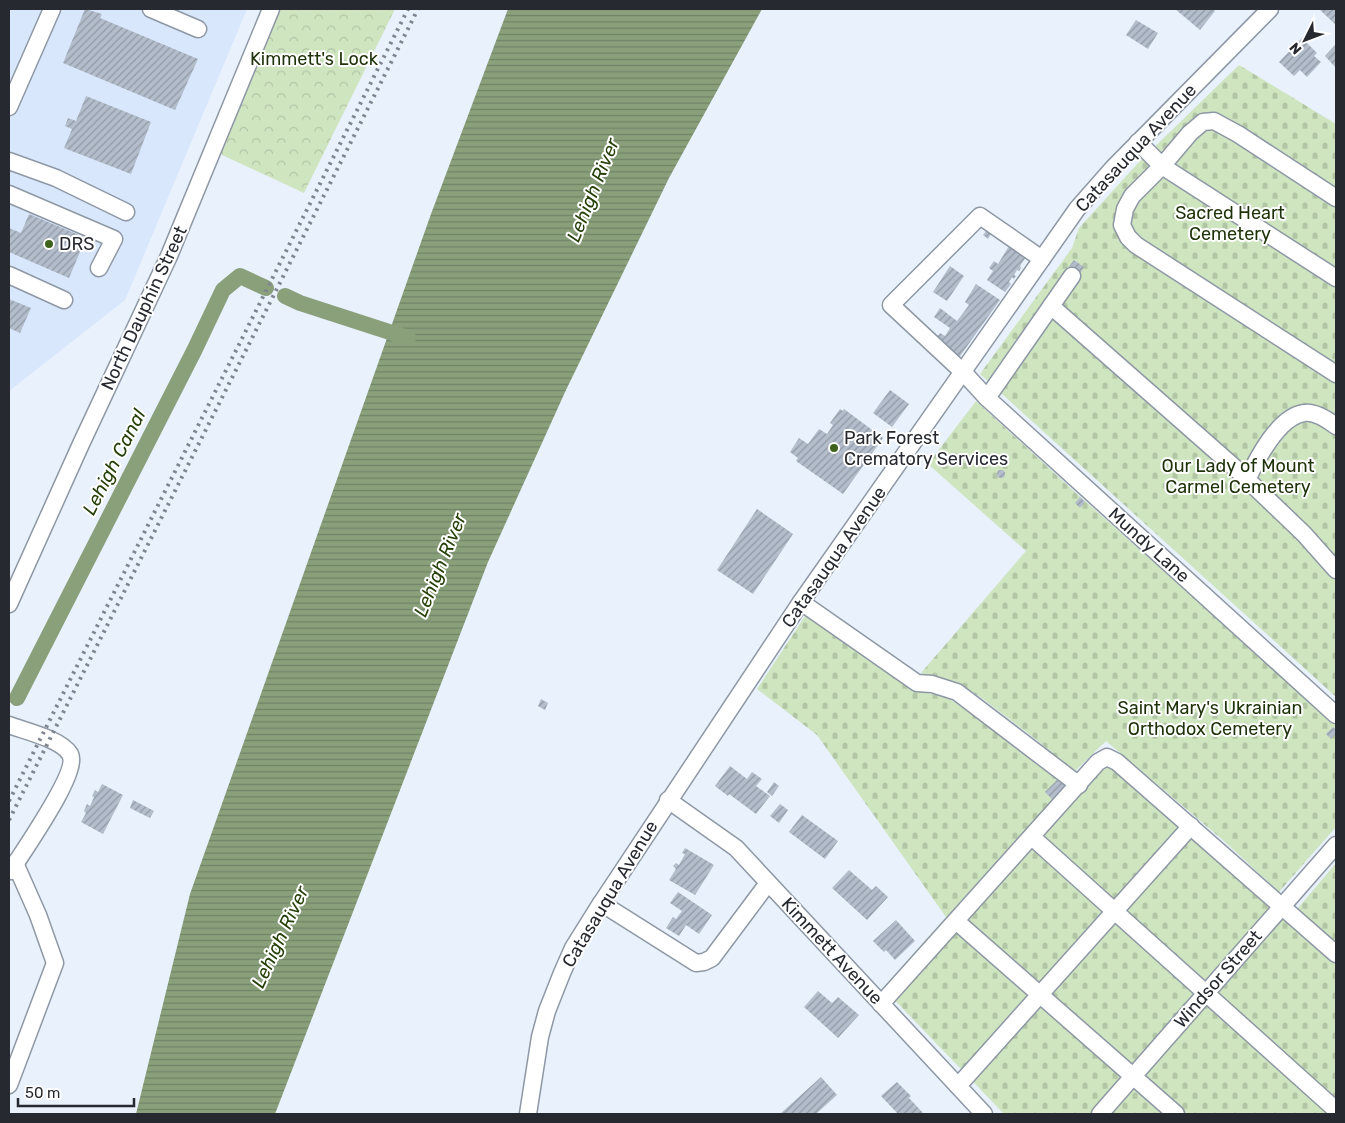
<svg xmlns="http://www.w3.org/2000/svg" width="1345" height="1123" font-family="Rubik,sans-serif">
<defs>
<pattern id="cemetery-stones" width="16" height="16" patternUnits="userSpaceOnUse" patternTransform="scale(1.25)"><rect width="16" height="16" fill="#cfe5c0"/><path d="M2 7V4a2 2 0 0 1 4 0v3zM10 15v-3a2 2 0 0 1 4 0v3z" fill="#b2c5a5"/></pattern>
<pattern id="park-crowns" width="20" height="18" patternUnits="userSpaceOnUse" patternTransform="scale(1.25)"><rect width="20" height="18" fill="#cfe5c0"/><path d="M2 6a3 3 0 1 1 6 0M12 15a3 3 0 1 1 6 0" fill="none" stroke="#b2c5a5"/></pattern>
<pattern id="water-rules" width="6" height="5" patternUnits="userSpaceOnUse" patternTransform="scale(1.25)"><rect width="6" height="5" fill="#8aa07b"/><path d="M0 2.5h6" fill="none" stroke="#718365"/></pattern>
<pattern id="building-hatch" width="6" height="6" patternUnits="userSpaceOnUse" patternTransform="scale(1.25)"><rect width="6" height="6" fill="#b3bdcb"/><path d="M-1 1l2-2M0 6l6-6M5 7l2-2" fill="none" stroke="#919aa5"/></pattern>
</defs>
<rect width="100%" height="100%" fill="#e8f1fc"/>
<path fill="#d8e7fc" d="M9,9H247L125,300L9,391Z"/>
<g fill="url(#cemetery-stones)">
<path d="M1239,65L1336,124V697L980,374L1072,248L1079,228L1138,163Z"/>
<path d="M976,401L1076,493L1336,724V827L1279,892L1224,841L1106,741L1074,772L1038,741L983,699L959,684L921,673L1026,551L928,464Z"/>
<path d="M805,616L918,691L946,697L989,725L1081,793L1098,772L1113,766L1287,921L1336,863V1114H1004L883,988L946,917L817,735L757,689Z"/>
</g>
<path fill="url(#park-crowns)" d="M281,9H395L304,193L220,154Z"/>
<path fill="url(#water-rules)" d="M508,9H762L669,178L566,390L488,562L275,1114H136L190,894L431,214Z"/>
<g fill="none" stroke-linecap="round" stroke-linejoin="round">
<g stroke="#8aa07b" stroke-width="16">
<path d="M285,296L300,303L408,338"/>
<path d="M17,698L194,351L223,290L240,276L266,288"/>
</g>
</g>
<g fill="url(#building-hatch)">
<path d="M85,9L102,14L100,18L198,59L175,110L63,63Z"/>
<path d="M1175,9H1213L1215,11L1200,30Z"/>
<path d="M1319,9H1336V25Z"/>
<path d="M1136,20L1158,33L1148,49L1126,35Z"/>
<path d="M1302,38L1317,53L1314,56L1321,62L1307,77L1300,70L1294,76L1279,62Z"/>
<path d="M1336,44V68L1325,56Z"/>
<path d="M86,96L151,122L131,174L64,148L72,129L65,126L68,118L76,121Z"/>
<path d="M29,214L86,238L69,278L9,252V228L21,233Z"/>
<path d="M986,231L991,234L988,239L983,235Z"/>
<path d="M1009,246L1026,257L1020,266L1021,268L1019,271L1017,270L1014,275L1016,276L1014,279L1012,277L1009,282L1011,284L1005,292L987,280L993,271L989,268L994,261L998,264Z"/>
<path d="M1074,260L1084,267L1079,275L1068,268Z"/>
<path d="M950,266L964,276L947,301L933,292Z"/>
<path d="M976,284L1000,300L958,359L935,340L940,333L945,336L950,328L934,317L940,308L957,321L969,305L965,302Z"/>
<path d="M9,299L31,308L20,333L9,328Z"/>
<path d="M890,390L909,404L892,427L873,413Z"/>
<path d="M840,409L843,411L844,409L883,438L843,494L796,461L798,458L790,452L799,438L808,444L819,429L827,434L833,425L830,423Z"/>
<circle cx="1001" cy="474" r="4"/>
<path d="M1080,497L1085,502L1080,508L1075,503Z"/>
<path d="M757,509L793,534L753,594L717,570Z"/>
<path d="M541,699L548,703L545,710L538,706Z"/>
<path d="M1333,727L1336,730V733L1331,739L1326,734Z"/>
<path d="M730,766L747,779L752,772L762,779L756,786L770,796L756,814L729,794L728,796L715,786Z"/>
<path d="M1059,778L1069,789L1055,802L1045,792Z"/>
<path d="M774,782L779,786L772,796L767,792Z"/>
<path d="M102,784L123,795L103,834L81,822L86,813L84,811L87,804L90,806L94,797L92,796L95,790L98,792Z"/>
<path d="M133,800L154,811L150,818L130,808Z"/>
<path d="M780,804L788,810L779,823L770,816Z"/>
<path d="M802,815L838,841L825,859L789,832Z"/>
<path d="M685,848L714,865L695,895L669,880L676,869L673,866L676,863L679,865L685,854L682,853Z"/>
<path d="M849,870L872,890L876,886L888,897L867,920L832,888Z"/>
<path d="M678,892L712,915L699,934L686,925L679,936L666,928L673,917L676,919L682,911L670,903Z"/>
<path d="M896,920L915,941L895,960L886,950L884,952L873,941Z"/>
<path d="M818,991L832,1003L838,997L859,1015L838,1038L804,1007Z"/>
<path d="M821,1077L837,1095L816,1114H780Z"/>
<path d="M897,1082L911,1096L909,1098L924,1114H898L881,1096Z"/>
</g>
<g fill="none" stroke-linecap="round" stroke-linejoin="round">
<g stroke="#8e98a5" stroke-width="19">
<g id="minor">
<path d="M151,9L198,29"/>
<path d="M9,107L52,9"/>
<path d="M1138,142L1162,166L1336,278"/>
<path d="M9,161L56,178L126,212"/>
<path d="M9,194L114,239L99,268"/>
<path d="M1336,198L1238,134L1214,121L1203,122L1190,133L1162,166L1132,196L1125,209L1122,225L1128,237L1136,245L1336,374"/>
<path d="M1042,259L980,216L891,305L964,373L987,398L1336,715"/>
<path d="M9,275L64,300"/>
<path d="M1051,306L1234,467L1304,534L1336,570"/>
<path d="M987,398L1072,276"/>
<path d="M1247,480C1257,459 1278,417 1304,413C1315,411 1328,420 1336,426"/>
<path d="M801,602L917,683L932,684L957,692L1079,785"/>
<path d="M9,604L81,444L169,256L271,9"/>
<path d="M9,725C25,731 61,739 70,754C80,772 22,852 11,871"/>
<path d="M668,800L736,848L984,1114"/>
<path d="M1032,837L1336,1110"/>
<path d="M601,903L696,963L704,962L712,958L768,883"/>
<path d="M956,921L1176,1114"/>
<path d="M881,1004L1098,762L1107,757L1117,762L1336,954"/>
<path d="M9,1085L55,963L38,915L15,863"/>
<path d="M958,1086L1191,826"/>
<path d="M528,1114L540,1037L547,1011L562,973L573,948L598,908L801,602L1077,209L1113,168L1270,9"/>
<path d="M1100,1114L1336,845"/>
</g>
</g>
<use href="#minor" stroke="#fff" stroke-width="16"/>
<g stroke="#7f858e" stroke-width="4" stroke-dasharray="2.5 5" stroke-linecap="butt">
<path d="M9,801L408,9"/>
<path d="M9,820L418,9"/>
</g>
</g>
<g fill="#3e621a" stroke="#fff" stroke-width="2">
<circle cx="49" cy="244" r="5"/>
<circle cx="834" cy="448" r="5"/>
</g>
<g text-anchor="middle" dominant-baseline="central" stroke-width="4" stroke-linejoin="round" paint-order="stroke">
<g font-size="18" fill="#1d3208" stroke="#fff">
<text x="314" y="59">Kimmett's Lock</text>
<text x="1230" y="213">Sacred Heart<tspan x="1230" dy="21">Cemetery</tspan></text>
<text x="1238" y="466">Our Lady of Mount<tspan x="1238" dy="21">Carmel Cemetery</tspan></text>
<text x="1210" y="708">Saint Mary's Ukrainian<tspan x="1210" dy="21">Orthodox Cemetery</tspan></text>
</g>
<g font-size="18" fill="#262a30" stroke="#fff">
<text transform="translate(1136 148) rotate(-47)">Catasauqua Avenue</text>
<text transform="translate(144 308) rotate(-65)">North Dauphin Street</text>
<text transform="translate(1149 545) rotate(42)">Mundy Lane</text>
<text transform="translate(834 557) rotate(-55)">Catasauqua Avenue</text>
<text transform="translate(610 894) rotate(-59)">Catasauqua Avenue</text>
<text transform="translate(832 951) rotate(47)">Kimmett Avenue</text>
<text transform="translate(1218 979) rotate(-49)">Windsor Street</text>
</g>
<g font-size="18" fill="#262a30" stroke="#fff" text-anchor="start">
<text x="59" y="244">DRS</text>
<text x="844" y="438">Park Forest<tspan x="844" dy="21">Crematory Services</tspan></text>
</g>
<g font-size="19" font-style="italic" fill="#254008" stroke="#fff">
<text transform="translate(593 190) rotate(-68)">Lehigh River</text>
<text transform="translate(114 462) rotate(-63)">Lehigh Canal</text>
<text transform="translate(440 565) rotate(-68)">Lehigh River</text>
<text transform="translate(280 937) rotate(-65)">Lehigh River</text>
</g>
</g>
<rect width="1345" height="1123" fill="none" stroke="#262a30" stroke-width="20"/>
<g transform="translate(1305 40) rotate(228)" stroke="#ffffff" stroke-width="4" paint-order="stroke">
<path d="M0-4L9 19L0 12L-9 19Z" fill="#262a30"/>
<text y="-8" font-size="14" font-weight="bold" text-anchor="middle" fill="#262a30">N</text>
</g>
<path d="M18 1098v8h116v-8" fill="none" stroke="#262a30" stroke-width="2.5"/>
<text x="25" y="1098" font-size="15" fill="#262a30" stroke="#ffffff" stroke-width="4" paint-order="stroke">50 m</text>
</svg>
